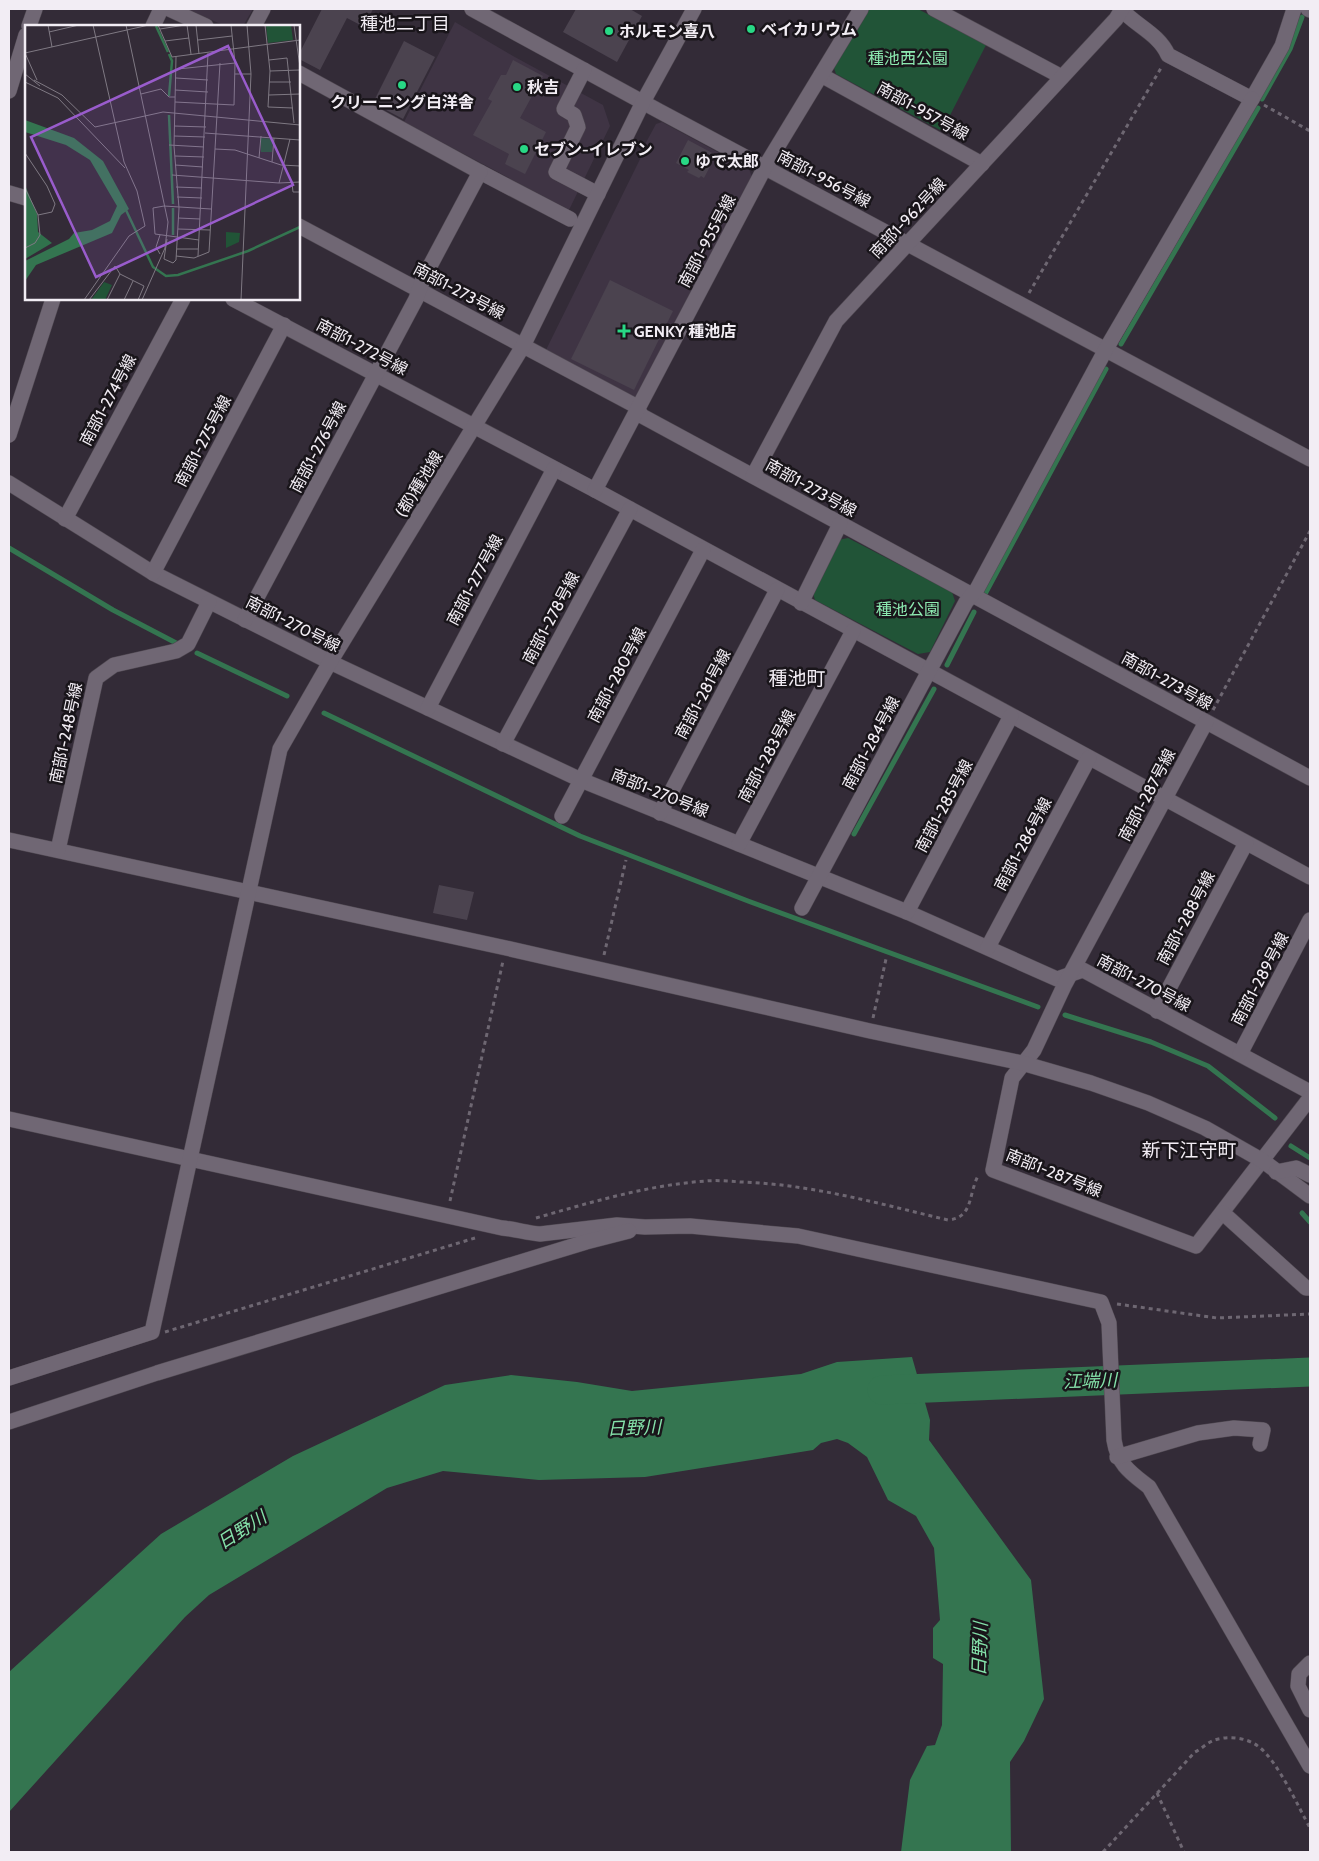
<svg xmlns="http://www.w3.org/2000/svg" width="1319" height="1861" font-family="Cabin,'Noto Sans JP',sans-serif">
<rect width="100%" height="100%" fill="#332b37"/>
<g fill="#3f3444">
<path d="M187,9H253L243,26H225Z"/>
<path d="M455,22L513,56L603,105L610,126L569,210L404,122Z"/>
<path d="M662,122L749,169L752,177L635,400L545,352L645,149L643,148L656,124Z"/>
</g>
<g fill="#215437">
<path d="M869,9H918L986,45L942,131L836,74L834,68Z"/>
<path d="M848,538L952,592L955,601L930,652L918,654L815,600L812,590L838,540Z"/>
</g>
<path fill="#347550" d="M912,1357L930,1420L929,1440L1031,1580L1044,1699L1024,1741L1010,1762L1011,1852H901L910,1780L927,1746L935,1745L942,1725L943,1664L933,1658V1628L940,1620L934,1548L916,1516L888,1500L867,1457L848,1443L837,1439L821,1443L813,1450L645,1477L539,1480L443,1471L387,1488L209,1595L185,1617L9,1812V1672L161,1534L293,1456L445,1385L511,1375L577,1382L632,1391L801,1374L837,1362Z"/>
<g fill="none" stroke-linecap="round" stroke-linejoin="round">
<g stroke="#347550" stroke-width="5">
<path d="M1262,99L1290,49L1302,17"/>
<path d="M1121,344L1258,108"/>
<path d="M9,548L113,610L180,645"/>
<path d="M985,594L1106,369"/>
<path d="M197,653L287,696"/>
<path d="M947,665L974,612"/>
<path d="M324,713L580,836L748,901L1038,1007"/>
<path d="M854,834L934,689"/>
<path d="M1065,1015L1151,1042L1208,1066L1275,1118"/>
<path d="M1291,1146L1310,1158"/>
<path d="M1302,1213L1310,1222"/>
</g>
<path stroke="#347550" stroke-width="29" d="M882,1390L1310,1372"/>
</g>
<g fill="#4b434f">
<path d="M322,9H373L364,27L347,18L320,70L299,59V54Z"/>
<path d="M576,9H630L642,16L617,62L563,32Z"/>
<path d="M404,41L435,57L403,119L373,103Z"/>
<path d="M513,60L543,76L520,118L546,132L525,174L505,164L509,154L473,135L492,101L488,99L501,75H506Z"/>
<path d="M688,140L716,155L704,178L701,176L699,178L687,172L689,170L676,163Z"/>
<path d="M610,280L673,311L634,390L571,359Z"/>
<path d="M439,885L474,892L467,920L433,913Z"/>
</g>
<g fill="none" stroke-linecap="round" stroke-linejoin="round">
<g stroke="#4f4851" stroke-width="16">
<g id="minor">
<path d="M169,9L206,26"/>
<path d="M472,9L659,111L1310,459"/>
<path d="M934,9L1062,77"/>
<path d="M1121,9C1136,26 1159,34 1168,55L1252,99L1282,46L1294,9"/>
<path d="M1308,9L1310,10"/>
<path d="M29,26L35,9"/>
<path d="M153,26L161,9"/>
<path d="M254,26L263,9"/>
<path d="M584,70L564,109L574,115L578,127L556,172L598,194"/>
<path d="M821,75L982,164"/>
<path d="M9,91L26,35"/>
<path d="M480,172L570,219"/>
<path d="M9,193L26,198"/>
<path d="M299,226L634,405L642,416L1310,778"/>
<path d="M233,299L595,490L1310,877"/>
<path d="M9,435L53,299"/>
<path d="M753,476L836,321L1116,19L1122,9"/>
<path d="M9,483L153,573L330,662L581,780L907,912L1057,979L1083,970L1310,1092"/>
<path d="M595,490L765,167L861,9"/>
<path d="M65,519L183,299"/>
<path d="M153,573L284,325"/>
<path d="M801,603L840,524"/>
<path d="M245,620L416,299L423,279L480,172L299,73"/>
<path d="M428,708L554,469"/>
<path d="M1206,722L1064,986L1034,1050L1012,1078L993,1170L1196,1246L1310,1098"/>
<path d="M503,744L630,509"/>
<path d="M660,813L777,590"/>
<path d="M562,816L703,550"/>
<path d="M9,840L506,948L870,1031L1022,1063L1091,1083L1148,1103L1205,1128L1263,1161L1310,1196"/>
<path d="M739,844L853,631"/>
<path d="M58,850L96,678L114,665L176,651L188,644L209,602"/>
<path d="M802,908L966,602L977,589L1106,349L1252,99"/>
<path d="M907,912L1011,716"/>
<path d="M988,947L1089,758"/>
<path d="M1157,1011L1246,843"/>
<path d="M1240,1054L1310,920"/>
<path d="M9,1119L502,1228C515,1229 527,1233 540,1234L617,1225L645,1227L690,1226L798,1236L1101,1302L1109,1323L1114,1440C1118,1465 1131,1473 1149,1487L1310,1766"/>
<path d="M1276,1172L1296,1168L1310,1175"/>
<path d="M1223,1213L1306,1288H1310"/>
<path d="M9,1378L152,1332L280,749L330,662L523,346L643,102L694,9"/>
<path d="M9,1422L157,1373L586,1242L629,1231"/>
<path d="M1117,1457L1198,1433L1234,1428L1263,1430L1260,1444"/>
<path d="M1310,1663L1299,1674L1298,1686L1310,1710"/>
</g>
</g>
<g stroke="#6e6772" stroke-width="3" stroke-dasharray="4 4" stroke-linecap="butt">
<path d="M1264,105L1310,131"/>
<path d="M1029,293L1161,68"/>
<path d="M1213,710L1310,531"/>
<path d="M604,955L626,860"/>
<path d="M873,1018L886,959"/>
<path d="M450,1201L503,961"/>
<path d="M536,1218C592,1202 648,1185 706,1181C717,1180 729,1181 740,1182C811,1184 880,1204 948,1220C974,1218 968,1193 979,1174"/>
<path d="M1117,1304L1217,1318L1310,1314"/>
<path d="M165,1332L475,1238"/>
<path d="M1157,1793L1184,1852"/>
<path d="M1103,1852L1195,1752C1201,1749 1206,1744 1212,1741C1226,1735 1247,1737 1259,1747C1277,1760 1299,1808 1310,1828"/>
</g>
<use href="#minor" stroke="#706774" stroke-width="15"/>
</g>
<g fill="#28d885" stroke="#19151a" stroke-width="2">
<circle cx="751" cy="29" r="5"/>
<circle cx="609" cy="31" r="5"/>
<circle cx="402" cy="85" r="5"/>
<circle cx="517" cy="87" r="5"/>
<circle cx="524" cy="149" r="5"/>
<circle cx="685" cy="161" r="5"/>
<path d="M621.5 323.5h5v5h5v5h-5v5h-5v-5h-5v-5h5z"/>
</g>
<g text-anchor="middle" dominant-baseline="central" stroke-width="5" stroke-linejoin="round" paint-order="stroke">
<g font-size="16" font-weight="bold" fill="#f2edf4" stroke="#19151a" text-anchor="start">
<text x="761" y="29">ベイカリウム</text>
<text x="619" y="31">ホルモン喜八</text>
<text x="527" y="87">秋吉</text>
<text x="402" y="102" text-anchor="middle">クリーニング白洋舎</text>
<text x="534" y="149">セブン-イレブン</text>
<text x="695" y="161">ゆで太郎</text>
<text x="634" y="331">GENKY 種池店</text>
</g>
<g font-size="16" fill="#8deab1" stroke="#19151a">
<text x="908" y="58">種池西公園</text>
<text x="908" y="609">種池公園</text>
</g>
<g font-size="16" fill="#f2edf4" stroke="#19151a">
<text transform="translate(923 111) rotate(29)">南部1-957号線</text>
<text transform="translate(824 179) rotate(28)">南部1-956号線</text>
<text transform="translate(908 218) rotate(-47)">南部1-962号線</text>
<text transform="translate(707 241) rotate(-62)">南部1-955号線</text>
<text transform="translate(459 291) rotate(28)">南部1-273号線</text>
<text transform="translate(362 347) rotate(28)">南部1-272号線</text>
<text transform="translate(108 400) rotate(-62)">南部1-274号線</text>
<text transform="translate(203 441) rotate(-62)">南部1-275号線</text>
<text transform="translate(318 447) rotate(-62)">南部1-276号線</text>
<text transform="translate(419 484) rotate(-58)">(都)種池線</text>
<text transform="translate(811 488) rotate(29)">南部1-273号線</text>
<text transform="translate(475 580) rotate(-62)">南部1-277号線</text>
<text transform="translate(551 618) rotate(-62)">南部1-278号線</text>
<text transform="translate(293 624) rotate(27)">南部1-270号線</text>
<text transform="translate(617 675) rotate(-62)">南部1-280号線</text>
<text transform="translate(1167 681) rotate(29)">南部1-273号線</text>
<text transform="translate(703 694) rotate(-62)">南部1-281号線</text>
<text transform="translate(66 733) rotate(-78)">南部1-248号線</text>
<text transform="translate(871 743) rotate(-62)">南部1-284号線</text>
<text transform="translate(767 756) rotate(-62)">南部1-283号線</text>
<text transform="translate(660 793) rotate(22)">南部1-270号線</text>
<text transform="translate(1147 795) rotate(-62)">南部1-287号線</text>
<text transform="translate(944 806) rotate(-62)">南部1-285号線</text>
<text transform="translate(1023 844) rotate(-62)">南部1-286号線</text>
<text transform="translate(1186 918) rotate(-62)">南部1-288号線</text>
<text transform="translate(1260 979) rotate(-62)">南部1-289号線</text>
<text transform="translate(1144 983) rotate(28)">南部1-270号線</text>
<text transform="translate(1054 1173) rotate(22)">南部1-287号線</text>
</g>
<g font-size="18" fill="#f2edf4" stroke="#19151a">
<text x="405" y="24">種池二丁目</text>
</g>
<g font-size="18" font-style="italic" fill="#85e2aa" stroke="#19151a">
<text transform="translate(1090 1381) rotate(-2)">江端川</text>
<text transform="translate(634 1428) rotate(-2)">日野川</text>
<text transform="translate(242 1530) rotate(-33)">日野川</text>
<text transform="translate(980 1649) rotate(-88)">日野川</text>
</g>
<g font-size="19" fill="#f2edf4" stroke="#19151a">
<text x="797" y="678">種池町</text>
<text x="1189" y="1150">新下江守町</text>
</g>
</g>
<g transform="translate(25 25)">
<rect width="275" height="275" fill="#332b37"/>
<path d="M241,0H266L268,15L243,18ZM236,113L248,114L247,127H236ZM201,207L215,208L214,217L201,223ZM79,257L87,260L80,275H66Z" fill="#215437"/>
<path d="M0,160L12,189L13,207L27,218L0,234Z" fill="#30714c"/>
<path d="M0,95L49,113L78,136L104,184L96,190L87,208L11,240L0,256V236L44,214L49,208L67,205L85,196L92,181L65,135L41,120L0,107Z" fill="#347550"/>
<path fill="none" stroke="#347550" stroke-width="2.5" d="M131,1L143,27M144,71L147,36L144,29M144,90L148,179M100,183L128,242L141,251L153,250L223,226L275,202M148,210V183"/>
<path fill="none" stroke="#7f7983" stroke-width="1" d="M23,0L27,22M101,0L143,197L140,223L117,275M133,0L147,32L275,15M162,0L166,29M171,0L174,29M240,0L245,46L243,82L268,83M269,0L275,42M135,4L160,0M24,7L54,0M173,15L207,11M140,16L164,13M0,28L124,0M0,28L12,55M244,35L262,33L269,98M153,44L210,38M245,46L275,45M0,49L15,61M210,49H226M151,53L183,55M9,55L37,70L70,102L138,87L275,100M0,57L33,73L100,143M244,57H266M150,65L183,67M116,69L136,64L144,72H150M244,70L275,69M150,77L209,80L210,38L206,0M149,101L181,102M180,108L275,115M149,111L180,112M265,114L254,158L275,157M144,120L179,122M190,124L210,125L256,140L275,141M0,128L22,161L30,179L27,187L13,190M150,131L179,132M234,133L236,111M247,137L249,113M150,140L178,142M147,150L254,158M267,158L268,167H275M151,162L177,163M0,163L13,190L15,210L10,218L0,223M152,172L177,173M153,193L175,194M153,204L185,205M142,214L139,234L148,238L151,235L154,183L149,121L151,32M174,215L130,209L128,183L139,181L186,184M152,224H173M135,229L131,222L135,210M151,231L169,233L184,227L195,38M173,231L183,28M59,275L104,211L120,201L112,166L99,137L68,0M64,275L90,241L95,249L119,261L113,275M82,275L95,249M99,275L108,256M216,275L226,49L222,0"/>
<path fill="#995ccc" fill-opacity="0.15" stroke="#995ccc" stroke-width="2.5" d="M203,21L268,160L71,252L6,112Z"/>
<rect width="275" height="275" fill="none" stroke="#f2edf4" stroke-width="2.5"/>
</g>
<rect width="1319" height="1861" fill="none" stroke="#f2edf4" stroke-width="20"/>
</svg>
